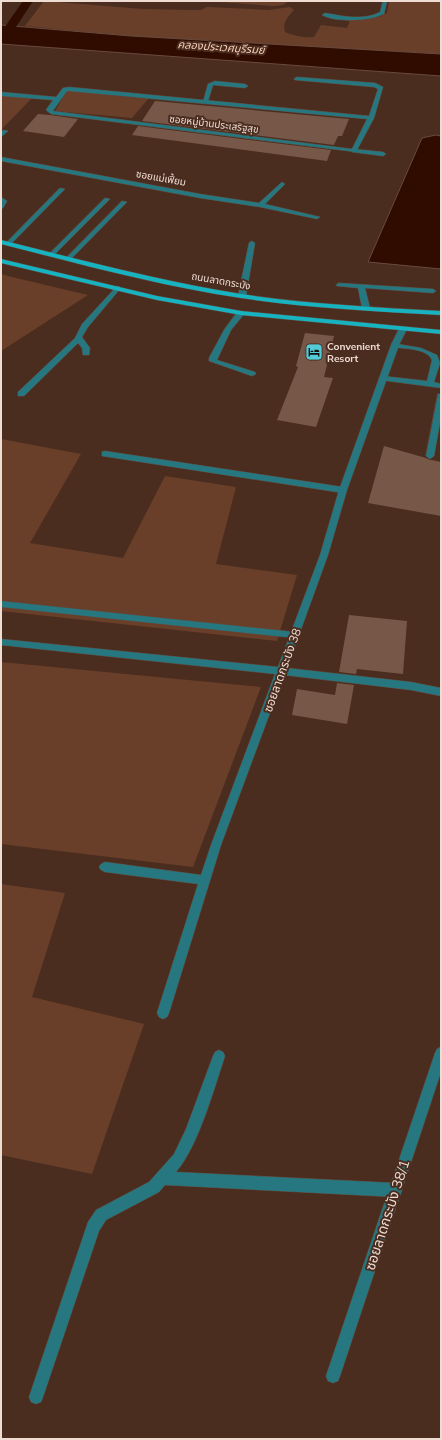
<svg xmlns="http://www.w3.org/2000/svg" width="442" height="1440" font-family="Mulish,'Noto Sans Thai',sans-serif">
<rect width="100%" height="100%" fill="#4a2d1f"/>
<g fill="#693f2a">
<path d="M44,1L143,9L190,10H201L207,7L269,10L290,7L294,10C288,17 282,22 285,32C294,36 305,38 314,37L321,25L347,28L350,20C363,19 375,20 387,13L389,1H441V54L131,36L25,26Z"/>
<path d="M208,1H289L283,5L274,6Z"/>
<path d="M67,90L148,99L132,118L55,111Z"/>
<path d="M1,95L32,98L1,130Z"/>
<path d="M1,274L12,277L88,295L1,351Z"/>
<path d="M1,439L81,454L30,543L123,558L165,476L236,487L216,564L297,575L277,641L1,611Z"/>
<path d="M1,662L261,687L193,867L1,844Z"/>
<path d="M1,884L65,893L32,997L144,1024L92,1174L1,1155Z"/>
</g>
<g fill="#300c00" stroke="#694a3f">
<path d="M1,25L131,36L441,54V76L1,44Z"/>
<path d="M436,135L441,136V269L368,262L422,138Z"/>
</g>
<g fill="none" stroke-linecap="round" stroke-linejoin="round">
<path fill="#300c00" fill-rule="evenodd" d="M23,1H33L12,33H4L2,31Z"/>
</g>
<g fill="#775748">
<path d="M155,101L349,119L342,136H338L334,145L142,121Z"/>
<path d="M38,114L50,115L78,119L64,137L23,131Z"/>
<path d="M138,126L331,150L327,161L132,135Z"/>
<path d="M305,333L334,336L324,377L333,378L316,427L277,420L298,367L296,366Z"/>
<path d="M384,446L426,458L430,460H432L441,462V516L368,503Z"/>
<path d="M349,615L407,621L403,674L357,669L356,674L339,672Z"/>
<path d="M337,683L354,685L347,724L292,715L297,689L335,695Z"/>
</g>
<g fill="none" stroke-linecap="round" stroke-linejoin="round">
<g stroke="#64493c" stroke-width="1">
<g id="service">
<path d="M215,81L245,84L248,86L245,88L213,85L208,101L203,102L208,84Z"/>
<path d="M354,149L383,152L386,154L383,156L352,152V150Z"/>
<path d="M1,197L7,201L3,208L1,209Z"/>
<path d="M105,198L110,199L54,255H50V253Z"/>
<path d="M122,201L127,202L70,260H66V258Z"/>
<path d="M252,241L255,243L246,296L242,298L238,296L249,243Z"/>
<path d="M339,283L433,289L436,291L433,293L365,288L370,308L366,310L362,308L358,288L337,286L336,285Z"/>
<path d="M118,286L120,287V289L88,327L82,337L90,348L89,355H83L82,348L78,343L24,396H18V392L75,338L82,324L116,287Z"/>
<path d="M238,311H241L245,313L231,330L217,360L255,372L256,374L252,376L209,361V358L224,330Z"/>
<path d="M392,343L421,348L437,355L440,363L434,382L441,384V388L380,380L379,378L383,376L427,381L432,360C427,348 404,349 392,347Z"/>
<path d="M438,394H441V417L434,456L430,459L426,456Z"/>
<path d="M105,451L343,487L347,490L343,493L102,456V452Z"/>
<path d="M1,601L295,632L300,635L295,638L1,607Z"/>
<path d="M219,1050L223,1052L225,1056C214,1089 198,1147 176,1172L395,1183L400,1185L402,1190L400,1195L395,1197L165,1185L159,1192L106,1220L99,1231L43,1397L41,1402L36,1404L31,1402L29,1397L88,1222L96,1210L149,1182L174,1154L186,1129L213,1056L215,1052Z"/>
</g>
</g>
<g stroke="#64493c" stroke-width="1">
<g id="minor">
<path d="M383,1H387L384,14C370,21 336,23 322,15L325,13C343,16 363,21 380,12Z"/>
<path d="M297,77L375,83L383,87L374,118L356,152L51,114L46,110L53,100L1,96V92L56,97L63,88L69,87L369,116L378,89L374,87L295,80L294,79ZM67,91H69L367,119L352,149L53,111Z"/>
<path d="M3,130L8,131L1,137V132Z"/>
<path d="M1,157L200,194L259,203L282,182L285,184L265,204L320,217L317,219L260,207L200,198L1,161Z"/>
<path d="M60,188L65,189L10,245H6V243Z"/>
<path d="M400,327H406L407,329L399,345L347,490L328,555L287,668L411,682L441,688V696L411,690L284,675L221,845L169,1013L167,1017L163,1019L159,1017L157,1013L198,884L105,872L101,870L99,867L101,864L105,862L201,875L211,845L275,674L1,645V639L278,667L320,555L339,490L391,345Z"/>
<path d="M441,1047V1072L340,1376L338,1381L333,1383L328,1381L326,1376L435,1053L437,1049Z"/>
</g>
</g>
<g stroke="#64493c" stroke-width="1">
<g id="primary">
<path d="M1,240C81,260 160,281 241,294C307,304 374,307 441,311V315C374,311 307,308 241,298C160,286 80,264 1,244Z"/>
<path d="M1,259L157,296L241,311L441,330V334L241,315L157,300L1,263Z"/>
</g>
</g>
<use href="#service" fill="#26777f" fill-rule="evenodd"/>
<use href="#minor" fill="#26777f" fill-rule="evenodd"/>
<use href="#primary" fill="#17b3c0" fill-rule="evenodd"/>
</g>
<defs>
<g id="hotel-square" transform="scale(0.9)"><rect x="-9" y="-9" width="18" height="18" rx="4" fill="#52cbd7" stroke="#4a2d1f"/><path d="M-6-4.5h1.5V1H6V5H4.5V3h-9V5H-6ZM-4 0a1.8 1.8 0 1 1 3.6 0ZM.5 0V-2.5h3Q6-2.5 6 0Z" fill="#111"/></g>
</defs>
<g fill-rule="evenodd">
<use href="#hotel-square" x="314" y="352"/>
</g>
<g text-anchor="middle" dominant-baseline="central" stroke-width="4" stroke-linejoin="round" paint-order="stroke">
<g font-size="10" fill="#efdcd3" stroke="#4a2d1f">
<text transform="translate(214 124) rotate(7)">ซอยหมู่บ้านประเสริฐสุข</text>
<text transform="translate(161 178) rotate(10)">ซอยแม่เฟี้ยม</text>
<text transform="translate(221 281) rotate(10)">ถนนลาดกระบัง</text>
</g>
<g font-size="10" font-weight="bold" fill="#efdcd3" stroke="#4a2d1f" text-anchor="start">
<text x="327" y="346">Convenient<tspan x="327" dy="12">Resort</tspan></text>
</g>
<g font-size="11" font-style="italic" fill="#f8cdb8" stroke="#4a2d1f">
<text transform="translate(221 47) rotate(4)">คลองประเวศบุรีรมย์</text>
</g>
<g font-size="12" fill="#efdcd3" stroke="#4a2d1f">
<text transform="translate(282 670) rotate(-70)">ซอยลาดกระบัง 38</text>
</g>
<g font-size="14" fill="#efdcd3" stroke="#4a2d1f">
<text transform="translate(387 1215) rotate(-72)">ซอยลาดกระบัง 38/1</text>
</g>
</g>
<rect width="442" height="1440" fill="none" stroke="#efdcd3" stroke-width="4"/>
</svg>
